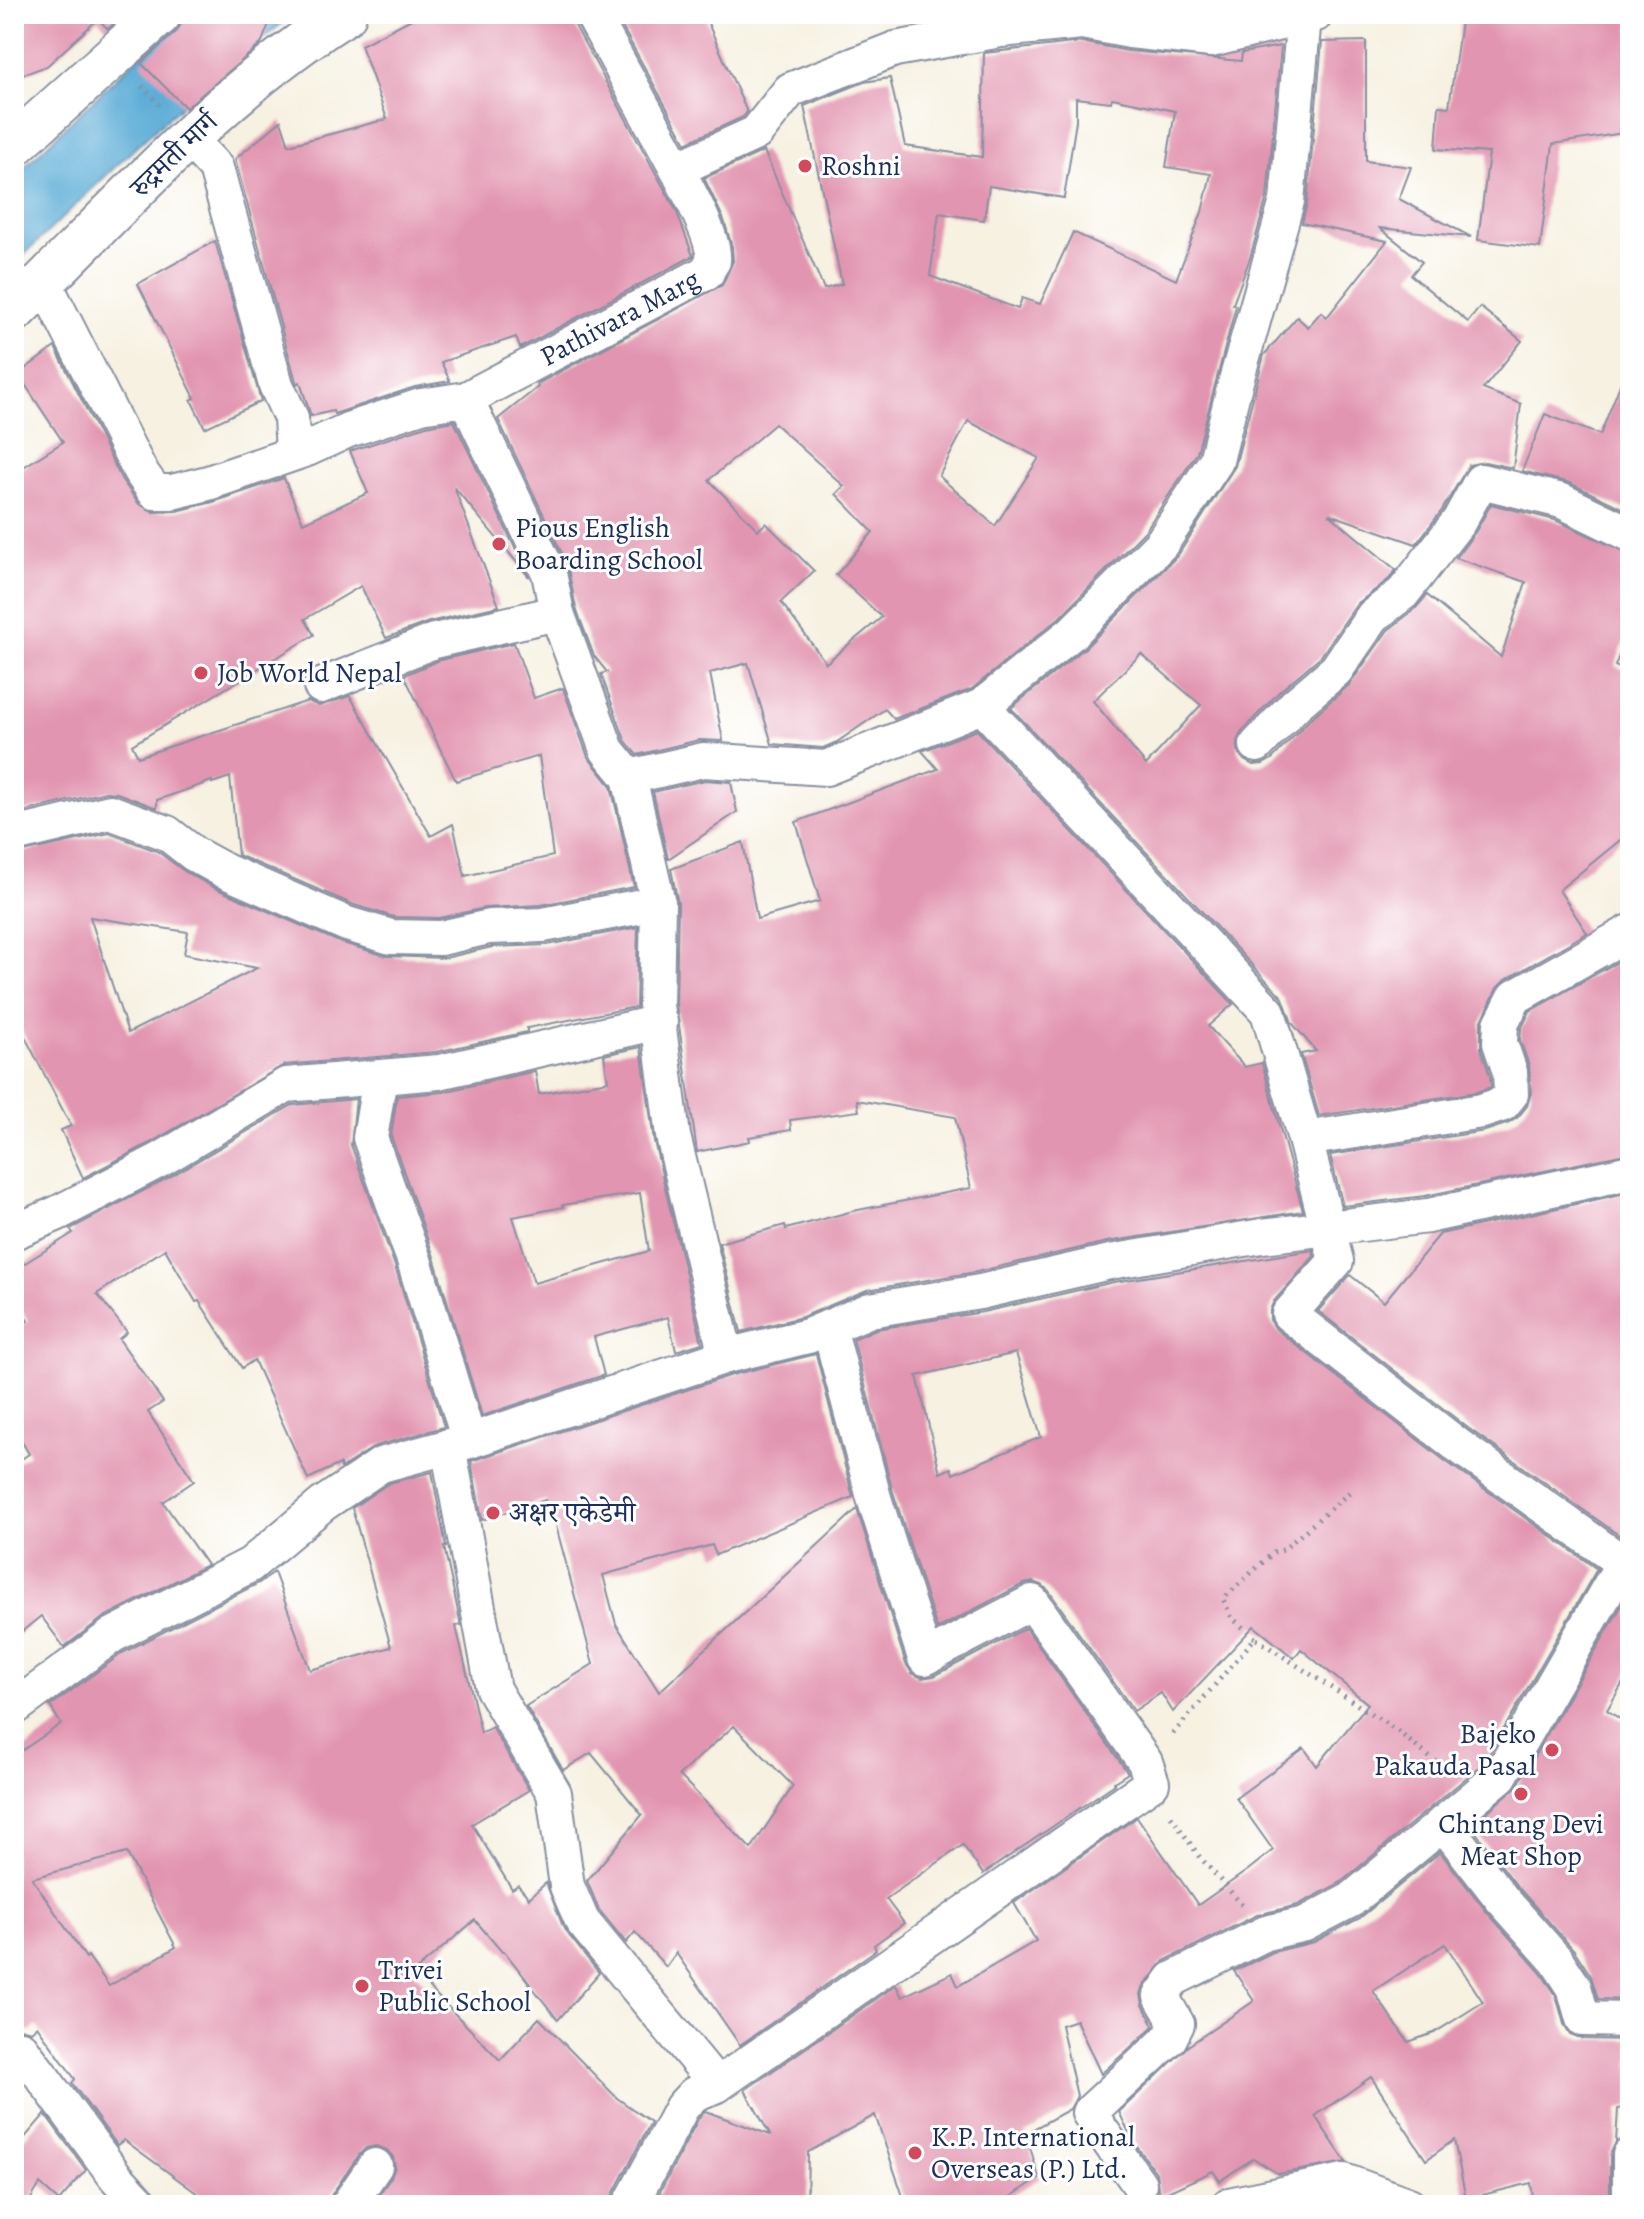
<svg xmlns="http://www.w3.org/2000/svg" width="1644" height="2219" font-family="Alegreya,'Noto Serif Devanagari',serif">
<rect width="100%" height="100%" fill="#fff"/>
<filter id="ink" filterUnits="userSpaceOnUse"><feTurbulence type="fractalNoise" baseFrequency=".0125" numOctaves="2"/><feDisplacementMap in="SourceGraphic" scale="16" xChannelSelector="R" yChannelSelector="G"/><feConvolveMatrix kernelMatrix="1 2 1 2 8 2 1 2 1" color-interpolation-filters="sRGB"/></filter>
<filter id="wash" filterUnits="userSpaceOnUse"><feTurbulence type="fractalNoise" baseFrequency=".006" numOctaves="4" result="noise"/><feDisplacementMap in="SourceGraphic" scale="32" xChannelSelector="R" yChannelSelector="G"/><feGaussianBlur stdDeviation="1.8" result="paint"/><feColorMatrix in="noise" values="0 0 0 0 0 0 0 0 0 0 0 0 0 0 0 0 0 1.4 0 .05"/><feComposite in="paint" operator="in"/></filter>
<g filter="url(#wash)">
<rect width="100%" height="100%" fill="#f6f1e1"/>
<path fill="#5dadd7" stroke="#3c6e9a" stroke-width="2" d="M182,14H295C193,88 104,177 14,265V177Z"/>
<g id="blocks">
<g fill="#e295b0" fill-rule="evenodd">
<path d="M14,14H124L108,29L98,19L47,66L14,78Z"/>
<path d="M183,14H273L261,44L186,108L141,63L177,31L182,22Z"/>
<path d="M421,14H572L574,24L676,210L693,256L520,348L516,337L441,362L450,381L415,387L334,414L333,411L311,416L300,382L297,384L295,378L235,159L281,121L289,145L387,119L361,45Z"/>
<path d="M615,14H704L747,112L743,117L686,143Z"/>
<path d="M1462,14H1630V132L1553,144L1540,248L1478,240L1489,153L1436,149L1439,106L1449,107Z"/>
<path d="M1366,41V161L1411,167L1399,199L1471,237L1380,228L1422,262L1411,275L1468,322L1480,307L1522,341L1483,389L1521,404L1513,468L1485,462L1469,465L1442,510L1416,544L1329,514L1396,570L1389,579L1357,604L1321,656L1280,691L1242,731L1237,741L1238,751L1244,760L1253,765L1263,764L1272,759L1309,720L1349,685L1388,630L1415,609L1427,595L1501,657L1526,582L1456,558L1476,531L1491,504L1555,520L1630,554V627L1615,666L1630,673V832L1559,890L1587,933L1505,980L1497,988L1481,1023V1049L1490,1076L1491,1087L1477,1092L1319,1116L1301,1054L1316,1051L1292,1023L1283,998L1011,708L1086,647L1178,555L1235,466L1264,355L1297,317L1308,327L1321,312L1327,317L1387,241L1302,223L1307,203L1322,42ZM1141,654L1201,705L1146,765L1093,701Z"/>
<path d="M1081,42L1128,51L1241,61L1242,53L1281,46L1267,197L1250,258L1233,304L1236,306L1197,453L1145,531L1059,618L972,689L894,719L885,709L837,742L823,748L772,744L748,663L710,673L723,741L699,740L637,755L625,740L601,674L607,672L594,656L576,608L567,564L498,419L538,387L537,384L722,285L733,261L732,247L724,220L704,178L764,151L824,289L842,284L804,106L864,82L890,78L905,146L982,157L984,53ZM1076,98L1111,102L1112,98L1175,111L1166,167L1211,174L1202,212L1176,280L1073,232L1040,304L1022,298L1018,309L930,276L939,213L984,220L989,186L1064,198L1076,121ZM968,421L1039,458L995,526L939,476ZM775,424L844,486L836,494L873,532L836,575L882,617L826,663L781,602L814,571L766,523L758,530L709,480Z"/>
<path d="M215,241L261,401L205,428L191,400L195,398L138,284Z"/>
<path d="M55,347L122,480L139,504L154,512L177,511L213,502L284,478L303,523L368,493L350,451L426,426L454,421L529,577L454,487L499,606L429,622L386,638L361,586L305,619L314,635L132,745L138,757L308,701L319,706L350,696L431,836L453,824L465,876L553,856L539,756L456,781L404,675L440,660L514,643L534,698L563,688L588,757L611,786L634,887L541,905L485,908L439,918L394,917L354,905L238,855L230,777L212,783V781L157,800V808L117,793L106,792L14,814V473L63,442L18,374Z"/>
<path d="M1628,365L1630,512L1570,483L1522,471L1545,414L1600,435Z"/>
<path d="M977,730L1233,1004L1208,1026L1245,1067L1262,1063L1303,1211L1107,1242L976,1272L867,1290L802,1317L741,1332L719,1243L785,1225L786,1229L853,1211L971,1188L955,1117L857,1100L859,1111L790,1120L791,1130L749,1137L750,1141L697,1152L676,1004L678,903L671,869L743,842L757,919L820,901L796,822L938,769L922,751Z"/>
<path d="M705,780L731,782L737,812L668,859L653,792Z"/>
<path d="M109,833L157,851L184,871L217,889L339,942L386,956L445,958L492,947L547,945L638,927L636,1007L527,1028V1032L436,1052L284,1065L150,1143L83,1178L61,1130L71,1126L22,1031L14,1010V854ZM90,917L188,932L184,954L257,968L128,1033Z"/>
<path d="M1630,955V1153L1425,1196L1343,1206L1330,1155L1485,1131L1509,1123L1518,1117L1527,1106L1531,1093L1529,1066L1520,1040L1521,1029L1530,1011Z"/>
<path d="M641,1047L654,1141L702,1343L676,1351L668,1317L594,1337L604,1375L482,1416L433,1254L391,1136L397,1096L443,1092L535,1071L539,1094L608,1081L604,1055ZM640,1193L649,1251L534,1283L513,1217L563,1207L562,1205Z"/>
<path d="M356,1099L351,1145L395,1266L444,1427L376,1446L341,1468L340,1464L308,1479L254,1360L242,1368L199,1301L196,1302L165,1249L97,1294L127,1332L119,1339L163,1402L148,1412L194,1481L163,1502L207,1565L104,1617L64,1647L41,1616L14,1638V1464L29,1454L14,1428V1331L28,1321L14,1299V1270L73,1233L70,1229L170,1177L292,1105Z"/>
<path d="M1630,1192V1543L1468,1428L1318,1311L1350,1275L1384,1302L1440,1234Z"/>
<path d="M1313,1250L1314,1256L1274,1301L1270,1310V1320L1276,1329L1444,1460L1597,1569L1484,1763L1340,1883L1298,1905L1257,1915L1164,1961L1145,1984L1141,1994L1143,2005L1154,2026L1101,2074L1076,2020L1061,2025L1077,2096L1070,2109L1026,2133L1039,2178L998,2205H906L875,2115L808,2152L807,2205H653L698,2119L705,2111L770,2135L745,2090L896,1985L902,1997L952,1973L958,1986L1036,1941L1014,1903L1137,1817L1198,1905L1248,1870L1273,1850L1236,1798L1304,1748L1317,1766L1368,1704L1301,1649L1294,1658L1254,1626L1173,1712L1161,1693L1134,1711L1048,1590L1042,1585L1033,1582L1023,1584L937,1629L893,1492L853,1339L876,1329L983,1312L1114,1282ZM1016,1353L1041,1437L953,1474L951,1468L940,1473L917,1376Z"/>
<path d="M816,1354L853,1497L716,1555L712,1545L603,1575L616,1624L659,1692L857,1509L906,1664L912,1673L922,1678L934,1676L1026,1628L1128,1773L1114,1782L1115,1784L983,1874L963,1845L886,1899L904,1923L874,1945L876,1950L740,2045L676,1953L666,1967L635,1932L626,1943L599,1910L587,1881L642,1815L591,1753L563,1770L526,1706L593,1664L555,1522H552L545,1500L482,1520L471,1461L732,1375ZM734,1726L793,1786L751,1849L679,1775Z"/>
<path d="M432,1472L446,1547H444L461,1625L456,1626L481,1733L492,1727L529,1790L472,1824L512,1889L518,1885L529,1898L546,1883L564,1929L599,1973L558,2020L504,1951L502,1952L475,1920L414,1972L500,2060L539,2018L617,2098L651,2122L612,2196L610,2205H372L391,2177L395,2167L393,2157L387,2150L376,2146L366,2148L359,2155L332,2194L328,2205H213L124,2140L117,2145L72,2083L75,2079L37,2026L31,2031L20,2028L14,2030V1756L61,1724L50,1706L124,1652L259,1583L274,1572L310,1670L391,1647L352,1508L389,1483ZM127,1853L176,1947L109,1986L88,1956L86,1958L32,1878Z"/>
<path d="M1630,1591V1671L1607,1710L1630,1726V2000L1598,1999L1591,1976L1574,1950L1517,1886L1471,1826L1517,1786Z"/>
<path d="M1440,1852L1487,1912L1541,1973L1556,1995L1564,2024L1570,2034L1583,2039L1630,2040V2107L1618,2109L1616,2142L1610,2155V2205H1534L1531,2183L1466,2199L1454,2140L1426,2160L1371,2077L1315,2116L1346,2162L1278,2174L1253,2158L1220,2181L1213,2171L1159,2196L1156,2173L1133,2141L1119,2112L1188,2046L1254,2001L1234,1971L1273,1952L1314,1942L1360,1918ZM1445,1944L1483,2002L1434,2033L1408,2042L1373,1991Z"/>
<path d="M45,2114L86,2170L59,2201L40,2184L27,2205H14V2150Z"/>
</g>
</g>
</g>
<g filter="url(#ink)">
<use href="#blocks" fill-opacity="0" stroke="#8890a0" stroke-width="2"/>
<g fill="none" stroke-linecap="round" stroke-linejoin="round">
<g stroke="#8890a0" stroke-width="38">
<g id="minor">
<path d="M592,14L677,169"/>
<path d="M189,139L216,168L276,385L291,418L293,452"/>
<path id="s1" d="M44,282L140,471L155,492H172L208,483L307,449L348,430L421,406L466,399L707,272C707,271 712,262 713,261C716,239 687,189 677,169L756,133L790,90L895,49L1001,30L1082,22L1130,31L1211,40L1316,14"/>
<path d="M321,686L434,641L557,613"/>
<path d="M982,706L1268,1012L1305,1139L1336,1261L1289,1314L1456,1444L1623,1563L1500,1776L1351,1900L1305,1924L1266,1933L1173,1979L1161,1996L1177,2024L1170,2038L1089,2113L1139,2184"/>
<path d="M1257,745L1295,705L1336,670L1373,616L1403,593L1459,521L1481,481L1562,501L1630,534"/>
<path d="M629,777L703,760L826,768L982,706L1072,633L1161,544L1216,461L1234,388L1287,201L1304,17"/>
<path d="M14,835L110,812L167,833L194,854L225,871L347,924L391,937L441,938L489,927L543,925L658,903"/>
<path d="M380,1077L370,1138L414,1260L469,1441"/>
<path d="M1305,1139L1482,1111L1503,1104L1511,1094L1510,1072L1500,1043L1501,1024L1515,997L1630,932"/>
<path d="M14,1232L58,1213L160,1160L286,1085L439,1072L660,1022"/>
<path d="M726,1356L808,1336L870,1310L980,1292L1110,1262L1262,1236L1428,1216L1630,1172"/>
<path d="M448,1446L493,1689L554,1793L567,1886L582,1921L717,2085"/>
<path d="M14,1708L113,1635L250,1565L323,1504L381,1465L469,1441L726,1356L673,1136L656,1005L658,903L629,777L607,750L557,613L549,573L466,399"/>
<path d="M1443,1823L1502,1899L1557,1961L1574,1987L1583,2019L1630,2020"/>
<path d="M21,2048L116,2177L142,2205"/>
<path d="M348,2205L375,2166"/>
<path d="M630,2205L682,2107L694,2094L717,2085L1152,1783L1145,1762L1032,1602L925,1658L874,1498L829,1327"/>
<path d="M1229,2205L1344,2181L1409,2205"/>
<path d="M1630,2205V2155"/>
</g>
</g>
<g stroke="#8890a0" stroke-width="46">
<g id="tertiary">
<path d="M14,145L160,14"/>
<path d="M14,311C119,208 220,92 345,14"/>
</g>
</g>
<g stroke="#8890a0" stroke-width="5" stroke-dasharray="2 6" stroke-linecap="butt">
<path d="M142,86L162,108"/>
<path d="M1255,1638L1232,1618L1223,1599L1274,1552L1283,1550L1351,1491"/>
<path d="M1173,1734L1255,1638L1396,1730L1448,1772"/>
<path d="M1171,1816L1199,1856L1242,1905"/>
</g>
<use href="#minor" stroke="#fff" stroke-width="34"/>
<use href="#tertiary" stroke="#fff" stroke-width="42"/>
</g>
</g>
<g fill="#d1495b" stroke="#fff" stroke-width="3">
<circle cx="805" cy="166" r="8"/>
<circle cx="499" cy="544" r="8"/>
<circle cx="201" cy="673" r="8"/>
<circle cx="493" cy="1513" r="8"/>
<circle cx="1552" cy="1750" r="8"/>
<circle cx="1521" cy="1794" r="8"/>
<circle cx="362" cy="1986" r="8"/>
<circle cx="915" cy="2153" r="8"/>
</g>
<g text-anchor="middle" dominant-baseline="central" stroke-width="6" stroke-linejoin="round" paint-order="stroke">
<g font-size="28" fill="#1b2f5e" stroke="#fff">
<text transform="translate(174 155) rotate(-44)">रुद्रमती मार्ग</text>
<text stroke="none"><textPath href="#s1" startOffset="738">Pathivara Marg</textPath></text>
</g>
<g font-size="28" fill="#1b2f5e" stroke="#fff" text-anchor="start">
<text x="821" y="166">Roshni</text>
<text x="515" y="528">Pious English<tspan x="515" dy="32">Boarding School</tspan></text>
<text x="217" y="673">Job World Nepal</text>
<text x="509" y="1513">अक्षर एकेडेमी</text>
<text x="1536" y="1734" text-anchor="end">Bajeko<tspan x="1536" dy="32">Pakauda Pasal</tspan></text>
<text x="1521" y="1824" text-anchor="middle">Chintang Devi<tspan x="1521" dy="32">Meat Shop</tspan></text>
<text x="378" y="1970">Trivei<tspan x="378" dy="32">Public School</tspan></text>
<text x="931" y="2137">K.P. International<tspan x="931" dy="32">Overseas (P.) Ltd.</tspan></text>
</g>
</g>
<rect width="1644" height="2219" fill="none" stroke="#fff" stroke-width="48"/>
</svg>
